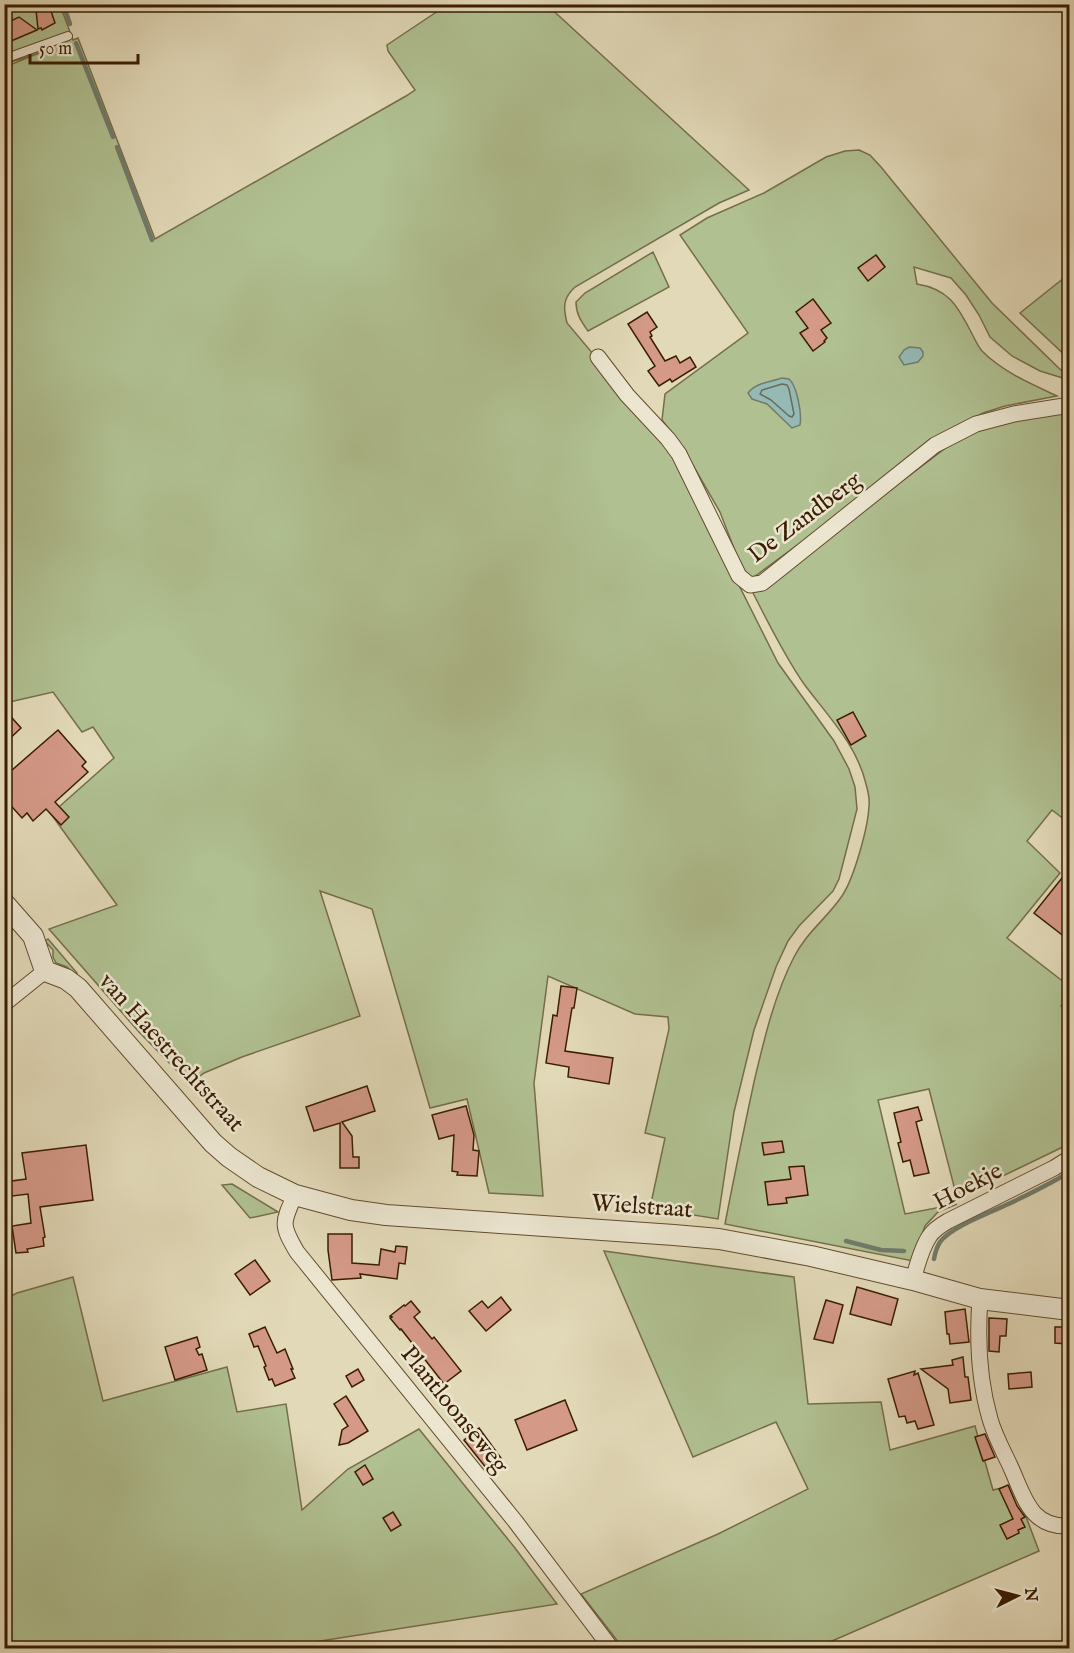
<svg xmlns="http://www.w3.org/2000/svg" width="1074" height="1653" font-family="'IM FELL English',serif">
<rect width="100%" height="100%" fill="#e2d9b8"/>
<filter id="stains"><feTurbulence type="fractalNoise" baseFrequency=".00333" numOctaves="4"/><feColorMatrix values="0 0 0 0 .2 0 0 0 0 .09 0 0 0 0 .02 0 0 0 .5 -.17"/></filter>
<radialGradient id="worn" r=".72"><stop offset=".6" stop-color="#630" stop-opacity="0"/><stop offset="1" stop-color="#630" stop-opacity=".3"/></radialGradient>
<g fill="#b0c091" stroke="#756e49" stroke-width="1.5">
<path d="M4,5H60L73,40L78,38L155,239L406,96L415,90L388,51L387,45L447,5H547L749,190L719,203L575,287C563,298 563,307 567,323L667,442L778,663L834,741L849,769L855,787L857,809L839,879L833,891L799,926L788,941L776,967L754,1030L734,1112L718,1219L650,1208L665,1138L645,1133L669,1029L668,1017L635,1014L548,976L534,1083L543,1196L489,1193L467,1099L430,1108L372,909L320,891L360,1016L242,1057L204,1073L190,1084L139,1032L49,929L117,905L51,814L114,758L93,727L82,732L53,692L5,703V67L39,53L5,64Z"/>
<path d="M859,150L870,155L881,167L992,303L1069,378V380L1040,371L1012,356L990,337L979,315L966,295L951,278L914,267L917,284C948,289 957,305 970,330C974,337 977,345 982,351C1003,372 1031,384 1057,396L1005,406L983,413L962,425L747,582L720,512L683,448L662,420L665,394L748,333L680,235L707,218L764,193L826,157L845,151Z"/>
<path d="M653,252L669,287L588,331C581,321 576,314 576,302L585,293Z"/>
<path d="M1069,274V359L1020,313Z"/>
<path d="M1069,406V823L1052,810L1027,841L1060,873L1007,938L1069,986V993L1061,1006L1069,1012V1144L957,1198L929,1089L878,1100L905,1214L957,1204L938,1212L925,1226L913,1261L725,1224C734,1177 744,1129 754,1082C764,1040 774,996 794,957C806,933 827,918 842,896C854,878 868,828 869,806C870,799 868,791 866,784C857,745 827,715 804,684C784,655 769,624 753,593L963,435Z"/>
<path d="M48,939L77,973L74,975L67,967L56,963L53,957V950L45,941Z"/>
<path d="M232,1184L278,1212L250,1218L222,1185Z"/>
<path d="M604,1251L794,1277L808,1404L881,1402L890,1450L975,1426L993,1490L1014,1485L1039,1551L816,1648H623L581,1594L718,1534L808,1489L776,1422L693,1457Z"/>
<path d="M73,1277L103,1401L227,1367L237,1412L286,1404L302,1510L348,1469L419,1429L515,1548L557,1604L276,1648H5V1299L17,1293Z"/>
</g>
<g fill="#95b9b4" stroke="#717b6c" stroke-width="1.5">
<path d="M909,347L920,348L923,352V356L918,362L904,365L899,357L904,350Z"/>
<path d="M782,378L789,379C797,386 802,413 800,425L792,428L767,404L752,399L748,393C755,383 770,382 782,378Z"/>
</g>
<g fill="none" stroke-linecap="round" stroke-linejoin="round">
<path stroke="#686b5a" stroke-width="1.5" d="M782,384L787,385L789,389L794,414L792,417L789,416L771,400L760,394L762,390Z"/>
<g stroke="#717b6c" stroke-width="4.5">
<path d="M63,4L70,24"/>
<path d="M76,43L113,137"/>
<path d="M117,147L152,240"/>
<path d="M846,1241L881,1250L904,1251"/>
<path d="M934,1259C935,1253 937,1247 940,1242C951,1227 989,1213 1006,1205C1026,1196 1045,1186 1065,1175"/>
</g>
</g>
<g fill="#d49987" stroke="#3a1d01" stroke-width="1.5">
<path d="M45,7L51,11L55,23L42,30L41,28L38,29L36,10Z"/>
<path d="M19,17L37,30L4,44V24Z"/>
<path d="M876,255L885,267L868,281L858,268Z"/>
<path d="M813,299L831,323L821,330L827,338L824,341L825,342L813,351L800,333L808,328L796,312Z"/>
<path d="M647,312L657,327L650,332L652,336L650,337L665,361L676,356L680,363L690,357L696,367L672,382L670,379L659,386L648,371L655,366L628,324Z"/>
<path d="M4,709L21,728L4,744Z"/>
<path d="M853,712L866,736L851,745L837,720Z"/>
<path d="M58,730L86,762L82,766L88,772L55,802L69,817L61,825L46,809L33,821L27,813L22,818L4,798V777Z"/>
<path d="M1070,868V941L1034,913Z"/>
<path d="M561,986L577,988L574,1008H572L565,1051L613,1058L609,1084L568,1077L569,1067L546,1063L553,1015L557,1016Z"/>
<path d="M367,1086L375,1111L342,1122L352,1136L353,1157H359V1168H340V1123L314,1131L306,1107Z"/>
<path d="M466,1106L474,1135L473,1150L479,1151L477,1176L457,1175L458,1172L452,1171L454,1135L439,1139L432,1115Z"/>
<path d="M918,1107L922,1120L916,1122L929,1173L914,1176L910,1160L903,1162L898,1143L901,1142L894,1113Z"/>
<path d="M782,1141L784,1152L764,1155L762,1143Z"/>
<path d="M86,1145L93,1200L40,1207L45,1237L43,1238L44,1246L27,1249L28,1252L16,1253L12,1226L31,1223L28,1194L4,1197V1182L26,1179L22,1153Z"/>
<path d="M804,1166L808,1195L786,1198L787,1203L768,1205L765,1182L791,1179L789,1167Z"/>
<path d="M328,1234H352V1263L379,1265L381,1249L395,1252L396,1246L407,1247L405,1264L399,1263L397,1279L360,1274L361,1278L332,1280L328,1250Z"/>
<path d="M255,1260L270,1281L250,1295L235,1274Z"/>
<path d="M857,1287L898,1299L891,1325L850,1314Z"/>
<path d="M501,1297L511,1310L486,1331L469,1311L482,1301L488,1308Z"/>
<path d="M826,1300L843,1305L833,1343L814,1339Z"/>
<path d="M411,1301L420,1312L414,1317L432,1339L434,1337L461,1371L444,1384L401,1329L400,1330L390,1318L392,1317L390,1316L404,1305L405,1306Z"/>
<path d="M965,1309L969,1342L950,1344L949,1334H947L945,1312Z"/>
<path d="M989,1318L1007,1319L1006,1336H1000L999,1352L989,1351Z"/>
<path d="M265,1327L277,1353L285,1349L293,1369H291L295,1378L275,1386L272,1379L269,1380L264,1367L266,1366L258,1346L254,1347L249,1334Z"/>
<path d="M1055,1327H1067V1344L1055,1343Z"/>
<path d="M197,1337L200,1347L196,1349L199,1355L202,1354L207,1370L175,1380L165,1347Z"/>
<path d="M963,1357L965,1377H968L971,1400L950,1403L948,1389L921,1369L953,1365L952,1360Z"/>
<path d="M358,1369L364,1380L352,1387L346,1376Z"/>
<path d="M915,1371L914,1375L918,1373L934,1425L918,1429L915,1421L907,1423L905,1416L899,1417L888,1379Z"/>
<path d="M1031,1372L1032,1387L1009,1389L1008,1374Z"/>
<path d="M346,1396L368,1431L348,1443L339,1445L342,1430L348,1426L334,1404Z"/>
<path d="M565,1400L577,1430L527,1450L515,1420Z"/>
<path d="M479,1428L501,1458L487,1469L464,1440Z"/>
<path d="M985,1434L995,1457L983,1461L975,1437Z"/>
<path d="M365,1465L373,1479L363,1485L355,1472Z"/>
<path d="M1008,1485L1017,1506L1025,1517L1021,1519L1025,1527L1018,1530L1019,1533L1007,1539L1000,1525L1013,1519L999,1489Z"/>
<path d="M393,1512L401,1525L391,1531L383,1518Z"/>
</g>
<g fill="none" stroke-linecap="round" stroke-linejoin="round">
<g stroke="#644c2f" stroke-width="10">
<path id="service" d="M4,59L68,36"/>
</g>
<g stroke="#644c2f" stroke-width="17">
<g id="minor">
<path d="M598,357L627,395L668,439L679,454L739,576L750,585L762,583L771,576L935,445L976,424L1014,414L1070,405"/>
<path d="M4,1004L45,971"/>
<path d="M295,1195C282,1223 281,1225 297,1252L515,1521L611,1648"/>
<path d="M913,1280C917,1266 921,1249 929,1237C933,1230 941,1225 948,1221L1054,1168L1070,1158"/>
<path d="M980,1299C977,1339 979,1381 990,1419C995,1437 1005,1454 1012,1470C1025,1500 1032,1528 1070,1526"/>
</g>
</g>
<g stroke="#644c2f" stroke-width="22">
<path id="tertiary" d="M4,903L33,936L45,971L66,979L78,988L213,1143L229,1157L258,1177L295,1195L351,1210L386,1215L674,1235L719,1239L811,1256L913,1280L980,1299L1070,1310"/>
</g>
<use href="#service" stroke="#ece6d1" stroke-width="8"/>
<use href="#minor" stroke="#ece6d1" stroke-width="15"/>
<use href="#tertiary" stroke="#ece6d1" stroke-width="20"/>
</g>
<g text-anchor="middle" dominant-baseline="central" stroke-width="5" stroke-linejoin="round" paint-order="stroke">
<g font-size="24" fill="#3a1d01" stroke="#ece6d1">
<text transform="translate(805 518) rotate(-37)">De Zandberg</text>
<text transform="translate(171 1053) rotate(48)">van Haestrechtstraat</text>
<text transform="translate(968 1187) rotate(-28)">Hoekje</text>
<text transform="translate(642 1207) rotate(4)">Wielstraat</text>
<text transform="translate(454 1410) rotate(51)">Plantloonseweg</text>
</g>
</g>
<rect width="1074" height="1653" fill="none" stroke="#e2d9b8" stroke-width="24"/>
<rect x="6" y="6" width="1062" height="1641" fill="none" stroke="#3a1d01" stroke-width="3"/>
<rect x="12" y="12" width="1050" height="1629" fill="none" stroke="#3a1d01" stroke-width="1.5"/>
<g transform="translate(1017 1596) rotate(84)" stroke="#ece6d1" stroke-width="4.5" paint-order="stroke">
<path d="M0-4.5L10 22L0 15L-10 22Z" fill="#3a1d01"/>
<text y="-9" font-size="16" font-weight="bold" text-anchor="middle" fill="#3a1d01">N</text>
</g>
<path d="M30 54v9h108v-9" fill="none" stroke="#3a1d01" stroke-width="3"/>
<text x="39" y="54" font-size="18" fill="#3a1d01" stroke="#ece6d1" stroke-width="4.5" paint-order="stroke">50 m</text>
<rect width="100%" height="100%" filter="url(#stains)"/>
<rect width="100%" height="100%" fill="url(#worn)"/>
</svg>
